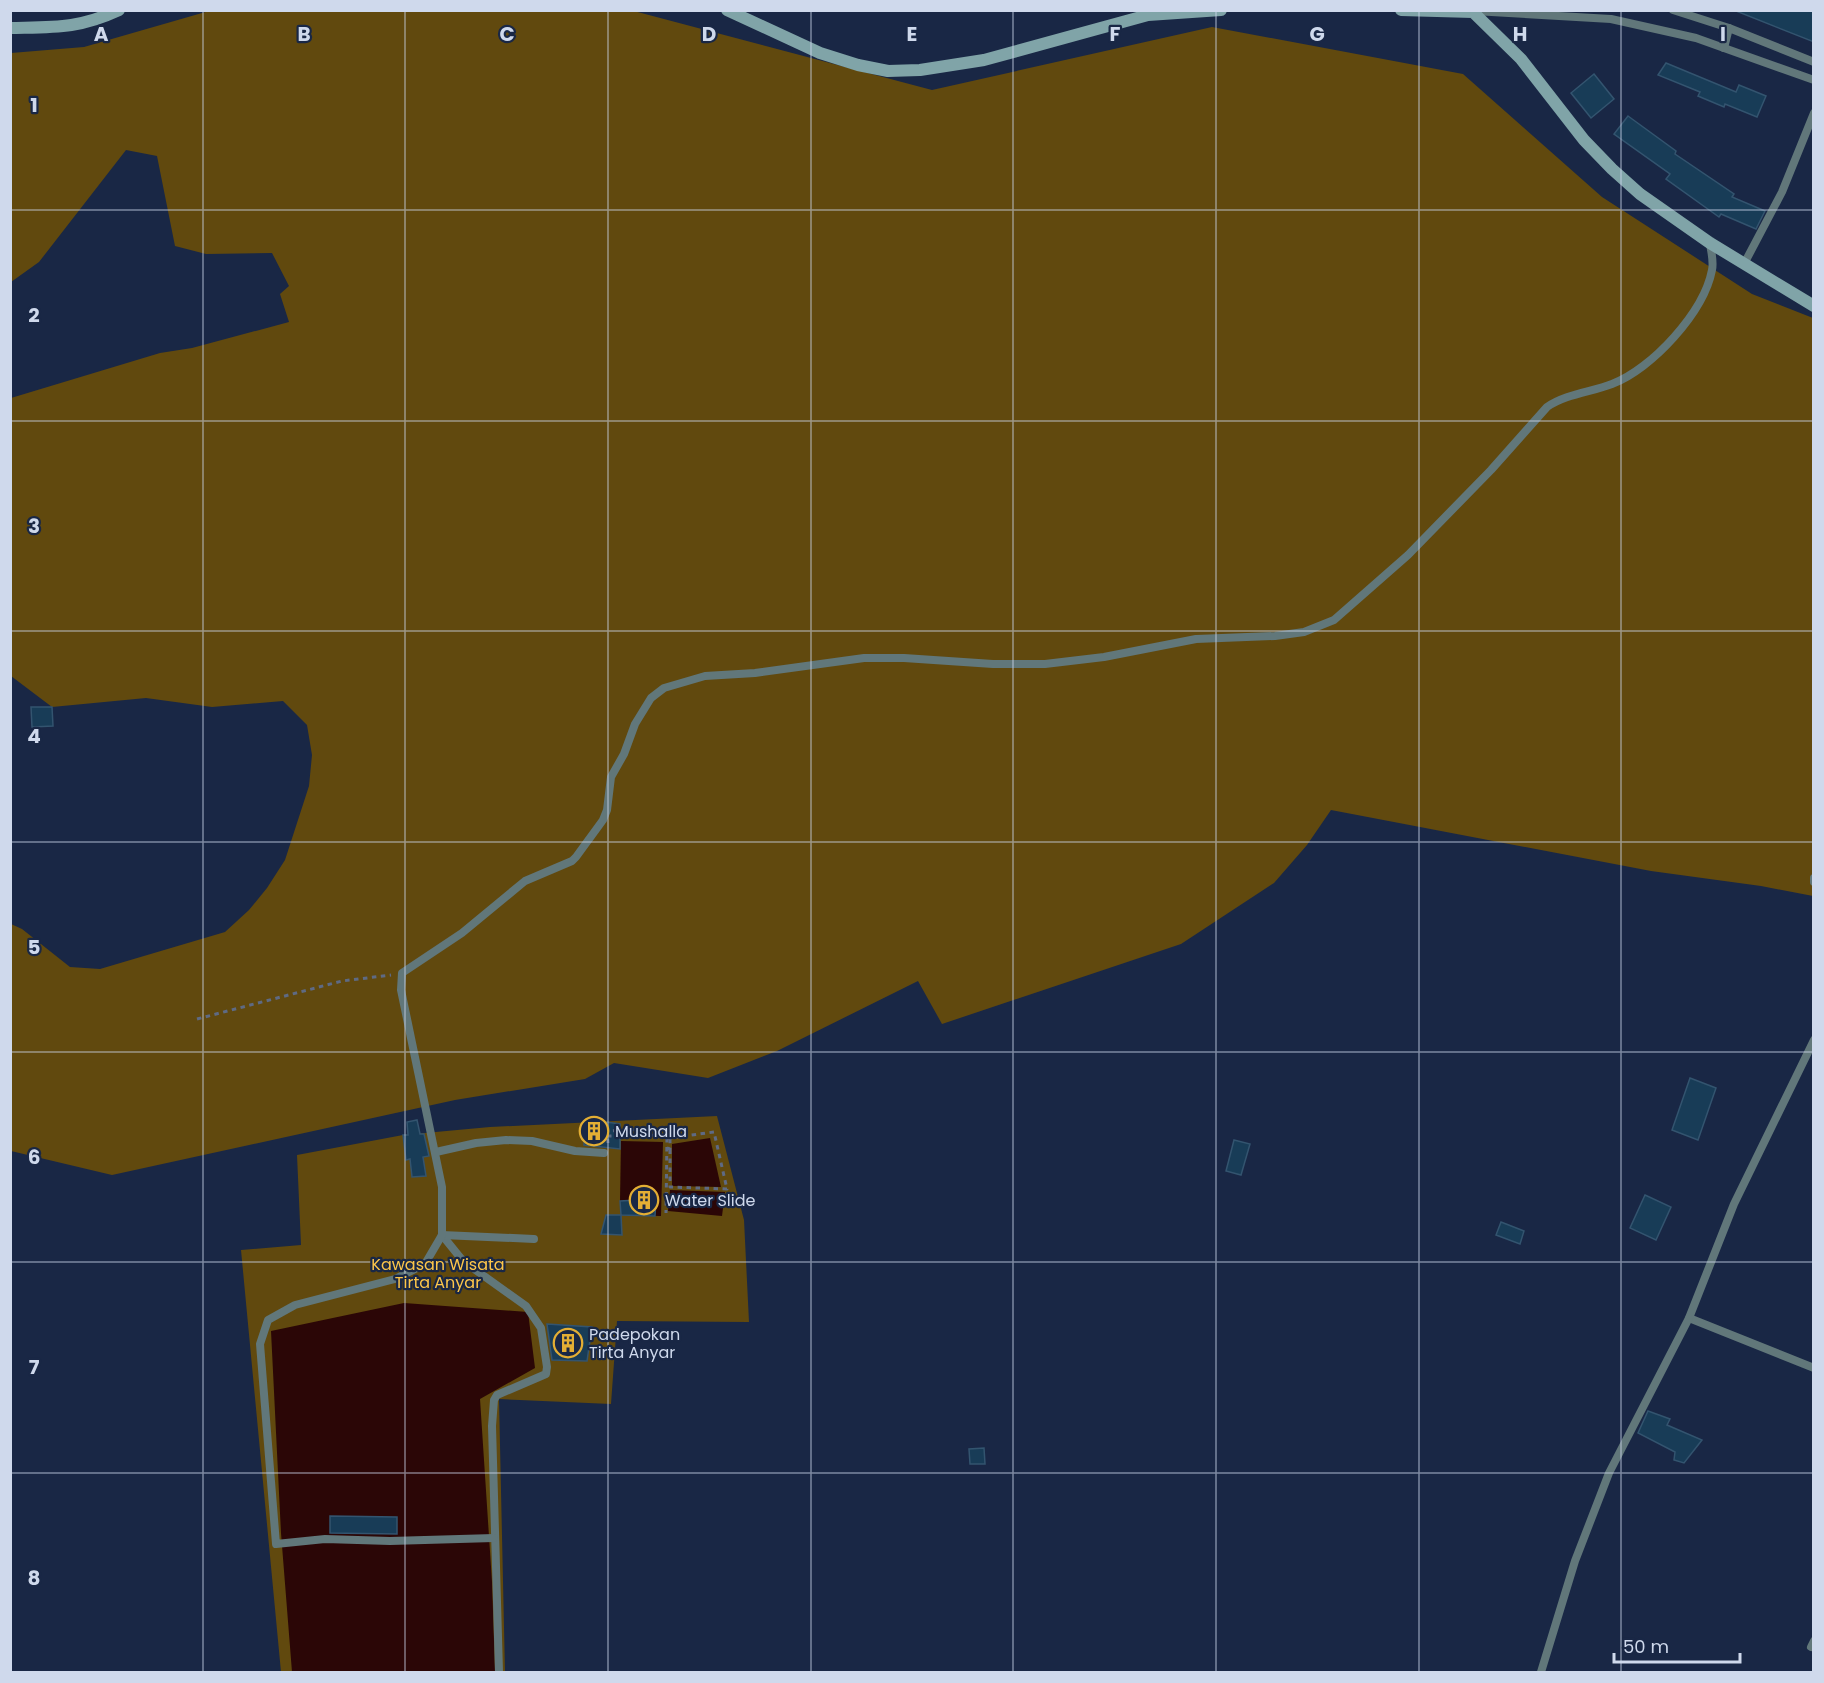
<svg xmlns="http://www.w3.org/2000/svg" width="1824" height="1683" font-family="Poppins,sans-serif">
<rect width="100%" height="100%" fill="#192745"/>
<g fill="#61490e">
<path d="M630,10L932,90L1212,27L1463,74L1602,197L1752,294L1813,318V896L1761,886L1651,871L1331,810L1307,845L1274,883L1181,944L942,1024L918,981L777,1051L708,1078L614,1063L585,1079L455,1100L112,1175L11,1151V924L22,929L70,967L100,969L225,932L249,910L267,888L285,860L309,786L312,755L307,725L283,701L212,707L146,698L52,707L11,676V398L160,353L192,348L289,322L280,294L289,286L272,253L206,254L175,246L157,156L126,150L39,262L11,282V53L84,47L209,11Z"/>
<path d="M717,1116L744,1220L749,1322L617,1321L611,1404L499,1399L505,1672H281L241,1250L301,1245L297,1155L403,1135L490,1127Z"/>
</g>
<g fill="#2b0606">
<path d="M710,1138L721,1187L672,1186V1144Z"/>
<path d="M621,1141L663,1142L661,1216L621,1215L620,1201Z"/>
<path d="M670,1190L725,1192L722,1216L668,1211Z"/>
<path d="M404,1303L528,1312L535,1368L480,1399L492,1582L495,1672H292L281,1533L271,1331Z"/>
</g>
<g fill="#183c57" stroke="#33546f" stroke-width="1.5">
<path d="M1814,10V42L1736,11V10Z"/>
<path d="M1666,63L1736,92L1739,85L1766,96L1757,117L1725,104L1724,107L1698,96L1700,92L1658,75Z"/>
<path d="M1594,74L1614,99L1591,118L1571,93Z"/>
<path d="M1628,116L1676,151L1675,154L1734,194L1732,197L1765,211L1756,229L1721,214L1719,217L1666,179L1670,174L1614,134Z"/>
<path d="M31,707H52L53,726L32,727Z"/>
<path d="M1690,1078L1716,1088L1698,1140L1672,1130Z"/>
<path d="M417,1120L420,1134H424L429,1156L423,1157L426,1176L412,1177L410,1159L406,1160L403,1135H408L407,1122Z"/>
<path d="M606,1122L620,1124V1149L584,1145L585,1123Z"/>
<path d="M1234,1140L1250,1144L1241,1175L1226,1171Z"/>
<path d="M1645,1195L1671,1207L1656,1240L1630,1228Z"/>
<path d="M656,1199L655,1216L621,1215L620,1201Z"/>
<path d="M606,1215H621L622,1235L601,1234Z"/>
<path d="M1501,1222L1524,1231L1520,1244L1496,1235Z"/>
<path d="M547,1324L592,1327L587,1361L552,1360Z"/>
<path d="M1648,1411L1670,1419L1667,1425L1702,1440L1684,1463L1674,1460L1675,1452L1638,1433Z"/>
<path d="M984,1448L985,1464H970L969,1449Z"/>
<path d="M330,1516L397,1517V1534L330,1533Z"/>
</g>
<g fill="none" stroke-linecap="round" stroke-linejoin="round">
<g stroke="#5e6a84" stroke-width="3" stroke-dasharray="4.5 4.5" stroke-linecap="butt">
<path d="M197,1019L342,981L391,975"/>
<path d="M607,1136L667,1135L666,1213"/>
<path d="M608,1143L607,1131L649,1129"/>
<path d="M667,1148L670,1149V1138L714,1132L727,1189L670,1187V1149"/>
</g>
<g stroke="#61777a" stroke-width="8">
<path d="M1673,10L1729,28"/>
<path d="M1474,11L1611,19L1696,38L1814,80"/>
<path d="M1724,48L1729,28L1814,62"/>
<path d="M1744,264L1782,192L1814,113"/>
<path d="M1814,878V882"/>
<path d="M436,1152L476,1143L506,1140L532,1141L575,1151L604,1153"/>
<path d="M442,1235L463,1261L526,1306L541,1328L547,1367L546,1374L497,1395L494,1400L492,1426L499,1672"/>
<path d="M442,1235L534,1239"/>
<path d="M1689,1318L1814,1368"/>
<path d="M494,1538L390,1541L325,1539L276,1544L260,1344L268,1320L295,1305L395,1279L425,1264L442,1235V1187L401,990L402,973L462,933L525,881L572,861L576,857L603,820L607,810L611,777L624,754L635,724L651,698L664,688L705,676L755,673L864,658H904L993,664H1045L1104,657L1196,639L1275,636L1304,632L1334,620L1408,555L1491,470L1547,407C1566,394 1591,392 1612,384C1652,369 1704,312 1712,270C1714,261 1711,252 1710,243"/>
<path d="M1811,1647L1814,1641"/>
<path d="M1541,1672L1575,1561L1609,1473L1689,1318L1734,1204L1814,1040"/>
</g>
<g stroke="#80a4a8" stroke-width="12">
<path d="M727,10L820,53L858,65L888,71L920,70L984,60L1148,15L1221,10"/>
<path d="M1401,10L1473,12L1521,59L1584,140L1612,169L1640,194L1710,243L1814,306"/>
<path d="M10,28C54,27 78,29 119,10"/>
</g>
</g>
<path fill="none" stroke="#cfd9ec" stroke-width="1.5" stroke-opacity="0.55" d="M203,10V1672M405,10V1672M608,10V1672M811,10V1672M1013,10V1672M1216,10V1672M1419,10V1672M1621,10V1672M10,210H1814M10,421H1814M10,631H1814M10,842H1814M10,1052H1814M10,1262H1814M10,1473H1814"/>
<defs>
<g id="building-ring" transform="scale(1.5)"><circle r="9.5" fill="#192745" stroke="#e3ae34" stroke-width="1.5"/><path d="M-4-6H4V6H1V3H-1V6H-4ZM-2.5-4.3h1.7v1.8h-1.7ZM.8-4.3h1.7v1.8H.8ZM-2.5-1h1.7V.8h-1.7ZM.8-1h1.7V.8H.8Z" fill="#e3ae34"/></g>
</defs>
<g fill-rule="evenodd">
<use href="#building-ring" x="594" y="1131"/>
<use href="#building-ring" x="644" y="1200"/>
<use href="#building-ring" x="568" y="1343"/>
</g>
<g text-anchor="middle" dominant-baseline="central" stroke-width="4.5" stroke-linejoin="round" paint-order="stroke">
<g font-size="16" fill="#cfd9ec" stroke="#192745" text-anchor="start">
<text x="615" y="1131">Mushalla</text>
<text x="665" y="1200">Water Slide</text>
<text x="589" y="1334">Padepokan<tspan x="589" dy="18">Tirta Anyar</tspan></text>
</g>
<g font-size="16" fill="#fdc64a" stroke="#192745">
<text x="438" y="1264">Kawasan Wisata<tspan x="438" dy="18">Tirta Anyar</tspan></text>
</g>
</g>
<g font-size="20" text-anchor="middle" font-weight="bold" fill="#cfd9ec" stroke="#192745" stroke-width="4.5" stroke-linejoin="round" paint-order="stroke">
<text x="101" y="41">A</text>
<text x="304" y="41">B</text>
<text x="507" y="41">C</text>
<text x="709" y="41">D</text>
<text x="912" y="41">E</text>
<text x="1115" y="41">F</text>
<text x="1317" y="41">G</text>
<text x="1520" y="41">H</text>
<text x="1723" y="41">I</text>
<text x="34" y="112">1</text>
<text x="34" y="322">2</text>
<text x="34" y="533">3</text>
<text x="34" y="743">4</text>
<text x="34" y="954">5</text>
<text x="34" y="1164">6</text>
<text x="34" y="1374">7</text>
<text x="34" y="1585">8</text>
</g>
<rect width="1824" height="1683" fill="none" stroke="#cfd9ec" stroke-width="24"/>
<path d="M1614 1653v9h126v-9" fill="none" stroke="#cfd9ec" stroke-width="3"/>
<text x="1623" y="1653" font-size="18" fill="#cfd9ec" stroke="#192745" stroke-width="4.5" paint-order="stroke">50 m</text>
</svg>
